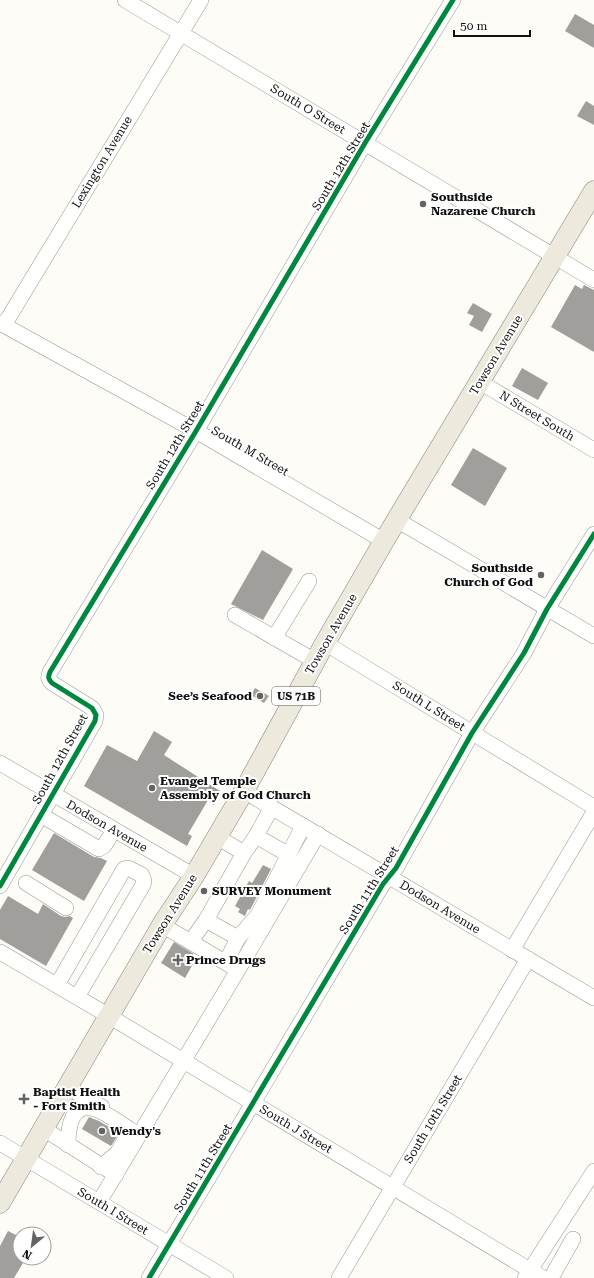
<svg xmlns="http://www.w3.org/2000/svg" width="594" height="1278" font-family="'Roboto Serif',serif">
<rect width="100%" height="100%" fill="#fdfcf7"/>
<g fill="#a19f9c">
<path d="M575,14L594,25V48L565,31Z"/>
<path d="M586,101L594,106V125L577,116Z"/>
<path d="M575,285L582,289L584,285L594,290V352L551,327Z"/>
<path d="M473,303L492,314L482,332L469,325L474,316L467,313Z"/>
<path d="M522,368L548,383L538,400L512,386Z"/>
<path d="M473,448L507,468L485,506L451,485Z"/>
<path d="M262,550L293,569L263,620L231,604Z"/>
<path d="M255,688L269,696L264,703L251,695Z"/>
<path d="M154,731L172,742L164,755L220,791L214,805L208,800L188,834L192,836L187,846L84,786L107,745L137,761Z"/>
<path d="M54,833L94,857L101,858L107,861L84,901L32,870Z"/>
<path d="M263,865L271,869L250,910L248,909L245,916L238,912L240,909L235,906L249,881L252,883Z"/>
<path d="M8,896L38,914L43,904L61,916L65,917L70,916L73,918L46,966L0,939V910Z"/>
<path d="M174,942L194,954L189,962L193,964L185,978L161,963Z"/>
<path d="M89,1117L99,1121L119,1133L111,1146L82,1129Z"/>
<path d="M8,1231L20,1237V1258H26L14,1278H0V1246Z"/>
</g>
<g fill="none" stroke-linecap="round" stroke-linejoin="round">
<g stroke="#979795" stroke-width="16">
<g id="minor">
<path d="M125,0L594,280"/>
<path d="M0,323L196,431L384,541"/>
<path d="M4,325L201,0"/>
<path d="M480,382L594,450"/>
<path d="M397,520L594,636"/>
<path d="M235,615L315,661"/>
<path d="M274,638L309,581"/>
<path d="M325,643L594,807"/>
<path d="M0,763L194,876"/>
<path d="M244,791L594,998"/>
<path d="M41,815L99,849L104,846L114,830"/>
<path d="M256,836L289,855"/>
<path d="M217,837L244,853L256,836L272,807"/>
<path d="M26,883L66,908"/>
<path d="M0,886L95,721L96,715L92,708L52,683C48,679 48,677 50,672L196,431L365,143L453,0"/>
<path d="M206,920L244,853"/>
<path d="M162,925L233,967"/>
<path d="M191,941L206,920L238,938"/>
<path d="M512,950L594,812"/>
<path d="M0,952L109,1016L543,1278"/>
<path d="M226,962L238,938L258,915L303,826"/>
<path d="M57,985L124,869L128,868L142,875L144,881L143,885L77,997"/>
<path d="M67,1087L102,1107"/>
<path d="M44,1129L116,1175"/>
<path d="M0,1143L226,1278"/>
<path d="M68,1145C68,1128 71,1102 95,1109C105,1112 121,1124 131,1130"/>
<path d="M101,1167L118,1152L127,1136"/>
<path d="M99,1202L238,970L318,834"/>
<path d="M149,1278L383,884L396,868L472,733L524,653L547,609L594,534"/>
<path d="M339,1278L528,959"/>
<path d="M525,1278L594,1171"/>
<path d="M551,1278L573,1239"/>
</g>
</g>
<g stroke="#858482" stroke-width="21">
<path id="major" d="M0,1203L162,925L194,876L244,791L325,643L384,541L594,191"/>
</g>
<use href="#minor" stroke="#fffffe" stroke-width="15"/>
<use href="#major" stroke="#ede9dc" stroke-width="20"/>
<g stroke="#fff" stroke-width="8">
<g id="cycleway">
<path d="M0,886L95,721L96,715L92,708L52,683C48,679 48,677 50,672L196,431L365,143L453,0"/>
<path d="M149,1278L383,884L396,868L472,733L524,653L547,609L594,534"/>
</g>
</g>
<use href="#cycleway" stroke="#00873e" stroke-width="5"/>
</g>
<g fill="#646362" stroke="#fff" stroke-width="1.5">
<circle cx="423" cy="204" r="4"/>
<circle cx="541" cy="575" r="4"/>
<circle cx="260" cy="696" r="4"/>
<circle cx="152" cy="788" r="4"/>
<circle cx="204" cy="891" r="4"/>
<path d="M176 954h4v4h4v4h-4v4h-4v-4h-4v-4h4z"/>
<path d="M22 1093h4v4h4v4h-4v4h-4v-4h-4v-4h4z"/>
<circle cx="102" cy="1131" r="4"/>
</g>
<g text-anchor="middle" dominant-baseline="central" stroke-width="4" stroke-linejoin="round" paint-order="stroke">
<rect fill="#fff" stroke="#585858" stroke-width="1" x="272" y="687" width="48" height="18" rx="3"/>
<g font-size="11" font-weight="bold" fill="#111">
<text x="296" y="696">US 71B</text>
</g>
<g font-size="12" fill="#111" stroke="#fff">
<text transform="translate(308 109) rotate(31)">South O Street</text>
<text transform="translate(102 162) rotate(-59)">Lexington Avenue</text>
<text transform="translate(341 166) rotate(-59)">South 12th Street</text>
<text transform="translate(496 355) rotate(-59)">Towson Avenue</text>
<text transform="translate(537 416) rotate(31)">N Street South</text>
<text transform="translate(175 445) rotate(-59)">South 12th Street</text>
<text transform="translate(250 451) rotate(30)">South M Street</text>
<text transform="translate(331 634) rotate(-60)">Towson Avenue</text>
<text transform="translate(429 706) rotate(32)">South L Street</text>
<text transform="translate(60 759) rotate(-61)">South 12th Street</text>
<text transform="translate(107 826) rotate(30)">Dodson Avenue</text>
<text transform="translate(369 890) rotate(-58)">South 11th Street</text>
<text transform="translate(440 907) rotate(31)">Dodson Avenue</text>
<text transform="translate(170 914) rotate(-58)">Towson Avenue</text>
<text transform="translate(433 1119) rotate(-59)">South 10th Street</text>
<text transform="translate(296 1129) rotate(31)">South J Street</text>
<text transform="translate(203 1168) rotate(-59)">South 11th Street</text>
<text transform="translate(113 1211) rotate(31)">South I Street</text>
</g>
<g font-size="12" font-weight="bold" fill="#111" stroke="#fff" text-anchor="start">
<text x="431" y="197">Southside<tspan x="431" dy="14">Nazarene Church</tspan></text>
<text x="533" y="568" text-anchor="end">Southside<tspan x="533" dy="14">Church of God</tspan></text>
<text x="252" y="696" text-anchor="end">See’s Seafood</text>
<text x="160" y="781">Evangel Temple<tspan x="160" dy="14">Assembly of God Church</tspan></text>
<text x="212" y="891">SURVEY Monument</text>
<text x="186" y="960">Prince Drugs</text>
<text x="33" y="1092">Baptist Health<tspan x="33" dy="14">- Fort Smith</tspan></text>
<text x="110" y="1131">Wendy's</text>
</g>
</g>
<g transform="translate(32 1246) rotate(209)"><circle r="19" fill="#ffffff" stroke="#a0a0a0"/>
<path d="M0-3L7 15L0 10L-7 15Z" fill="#646362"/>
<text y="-6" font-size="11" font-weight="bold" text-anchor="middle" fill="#111111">N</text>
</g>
<path d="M454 30v6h76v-6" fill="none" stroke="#111111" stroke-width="2"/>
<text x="460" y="30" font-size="12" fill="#111111" stroke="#ffffff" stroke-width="3" paint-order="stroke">50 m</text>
</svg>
